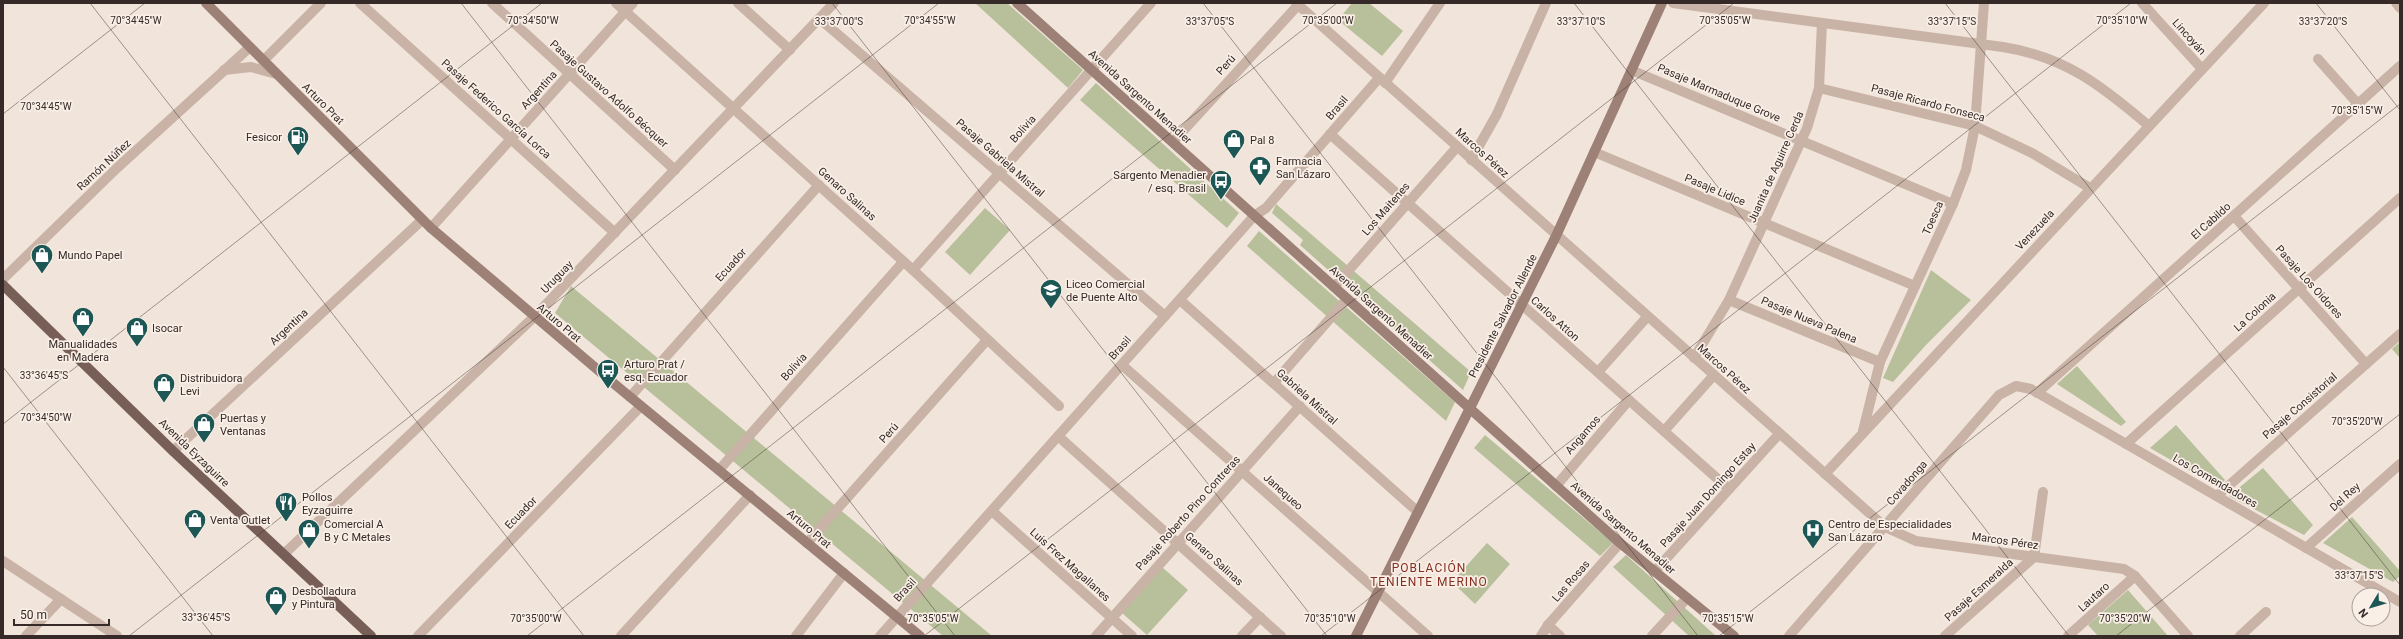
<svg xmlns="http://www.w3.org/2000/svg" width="2403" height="639" font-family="Roboto,sans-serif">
<rect width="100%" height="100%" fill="#f1e4da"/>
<g fill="#b7c09a">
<path d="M975,3H1007L1083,70L1068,88Z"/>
<path d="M1352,3H1369L1403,31L1382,56L1338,20Z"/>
<path d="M1096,83L1239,213L1227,228L1080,100Z"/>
<path d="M1276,204L1471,372L1463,390L1300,245L1303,240L1272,213Z"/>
<path d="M985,208L1010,230L970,275L945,252Z"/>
<path d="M1259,231L1455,402L1446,421L1247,246Z"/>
<path d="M1931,270L1971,300L1925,346L1893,382L1883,378Z"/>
<path d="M571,286L992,636H943L555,313Z"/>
<path d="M2400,342V358L2392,349Z"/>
<path d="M2077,366L2126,422L2121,426L2057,384Z"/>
<path d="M2176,425L2225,480L2218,487L2150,448Z"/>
<path d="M1485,435L1613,543L1600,556L1474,448Z"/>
<path d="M2263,468L2313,525L2304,535L2229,496Z"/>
<path d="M2352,517L2400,571V576L2393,582L2323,543Z"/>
<path d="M1487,543L1510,564L1475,604L1452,582Z"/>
<path d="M1626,555L1716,636H1689L1613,567Z"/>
<path d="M1162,567L1188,590L1147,635L1122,613Z"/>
<path d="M2128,590L2168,636H2098L2088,625Z"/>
</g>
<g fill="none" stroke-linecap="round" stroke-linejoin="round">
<g stroke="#c9b3a6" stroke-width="10">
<path d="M360,3L615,233"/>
<path d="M492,3L675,170"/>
<path d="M616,3L913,270L1059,406"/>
<path d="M738,3L790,50"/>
<path d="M1296,3L1885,527L1916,541L2124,569L2135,576L2188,636"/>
<path d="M1673,3L2003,47C2066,57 2102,86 2149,126"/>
<path d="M2142,3L2202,69"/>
<path d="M2396,3L2400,8"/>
<path d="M820,19L1165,316"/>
<path d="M2318,59L2358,104"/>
<path d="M263,61L321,3"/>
<path d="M224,70L251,67L276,74"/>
<path d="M1631,70L1953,204"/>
<path d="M1385,83L1440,3"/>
<path d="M1819,88L1975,126L2032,153L2090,188"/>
<path d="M1330,134L1729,489"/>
<path d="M1173,142L1300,3"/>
<path d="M1594,152L1915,286"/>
<path d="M1471,160L1497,114L1546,3"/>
<path d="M2234,216L2366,364"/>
<path d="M431,228L633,3"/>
<path d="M913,270L1151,3"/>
<path d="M3,279L117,168L250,47"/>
<path d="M1334,287L1457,147"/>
<path d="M1180,300L1418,512"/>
<path d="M1729,300L1880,362"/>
<path d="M1694,358L1729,300L1807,128L1819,88L1822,23"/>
<path d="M1122,365L1428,636"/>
<path d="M1598,372L1647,317"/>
<path d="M1274,383L1347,299"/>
<path d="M2037,393L2400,66"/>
<path d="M630,397L819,185"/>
<path d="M1664,431L1714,375"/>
<path d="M1863,431L1880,362L1953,204L1966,170L1975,126L1984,3"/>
<path d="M1058,436L1281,636"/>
<path d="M2126,444L2400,198"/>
<path d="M173,451L422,220"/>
<path d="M719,470L903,262"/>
<path d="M1825,474L2264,3"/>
<path d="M1556,486L1629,400"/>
<path d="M2217,496L2400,334"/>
<path d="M992,511L1132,636"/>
<path d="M807,543L987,340"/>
<path d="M2306,548L2400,464"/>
<path d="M284,554L534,317L834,3"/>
<path d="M3,561L117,636"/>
<path d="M1654,572L1779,434"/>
<path d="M1548,625L1560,636"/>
<path d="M26,636L61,599"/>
<path d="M418,636L641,406"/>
<path d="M621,636L750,495"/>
<path d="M796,636L844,573"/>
<path d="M880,636L1254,216L1266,208L1379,78"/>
<path d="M1096,636L1300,406"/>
<path d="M1242,636L1260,617"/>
<path d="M1541,636L1548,625L1620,543"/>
<path d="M1652,636L1687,598"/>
<path d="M1789,636L1999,395L2016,386L2031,389L2400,602"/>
<path d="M1945,636L2034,557L2043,492"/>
<path d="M2068,636L2135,576"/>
<path d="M2240,636L2266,612"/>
</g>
<g stroke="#9d8177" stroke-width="10">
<path d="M206,3L431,228L618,387L920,636"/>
<path d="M1017,3L1620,543L1734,636"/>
<path d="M1356,636L1556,236L1662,3"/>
</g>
<path stroke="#775f58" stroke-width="10" d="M3,285L173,451L371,636"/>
</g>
<path fill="none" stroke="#352a27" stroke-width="1" stroke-opacity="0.45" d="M90,3L584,636M461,3L955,636M832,3L1327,636M1203,3L1698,636M1574,3L2069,636M1945,3L2400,585M2316,3L2400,110M3,114L145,3M3,367L213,636M3,424L542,3M129,636L939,3M527,636L1337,3M924,636L1734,3M1321,636L2131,3M1719,636L2400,104M2116,636L2400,414"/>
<defs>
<g id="fuel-pin" transform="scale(1.15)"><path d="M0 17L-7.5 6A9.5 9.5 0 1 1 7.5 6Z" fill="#1c5755" stroke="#f9efe6"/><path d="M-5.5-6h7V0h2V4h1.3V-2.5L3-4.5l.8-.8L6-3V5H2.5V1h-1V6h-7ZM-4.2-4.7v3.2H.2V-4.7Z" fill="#fff"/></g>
<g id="shop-pin" transform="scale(1.15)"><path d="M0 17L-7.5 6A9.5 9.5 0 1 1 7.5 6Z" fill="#1c5755" stroke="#f9efe6"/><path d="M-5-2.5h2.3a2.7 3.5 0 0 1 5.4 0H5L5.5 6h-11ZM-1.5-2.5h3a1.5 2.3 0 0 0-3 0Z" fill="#fff"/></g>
<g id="pharmacy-pin" transform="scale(1.15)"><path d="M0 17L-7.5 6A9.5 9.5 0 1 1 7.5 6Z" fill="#1c5755" stroke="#f9efe6"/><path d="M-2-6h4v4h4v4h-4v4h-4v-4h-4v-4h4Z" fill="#fff"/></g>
<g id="bus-pin" transform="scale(1.15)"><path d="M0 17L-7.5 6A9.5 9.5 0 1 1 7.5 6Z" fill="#1c5755" stroke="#f9efe6"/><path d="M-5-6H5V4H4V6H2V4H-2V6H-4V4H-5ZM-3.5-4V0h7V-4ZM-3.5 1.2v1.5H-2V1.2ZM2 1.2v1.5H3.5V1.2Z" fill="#fff"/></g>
<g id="school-pin" transform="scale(1.15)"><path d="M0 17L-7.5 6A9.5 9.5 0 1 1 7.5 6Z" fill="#1c5755" stroke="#f9efe6"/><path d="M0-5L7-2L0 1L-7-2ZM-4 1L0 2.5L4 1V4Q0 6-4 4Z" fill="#fff"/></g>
<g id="restaurant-pin" transform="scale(1.15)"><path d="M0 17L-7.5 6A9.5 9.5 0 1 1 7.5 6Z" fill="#1c5755" stroke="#f9efe6"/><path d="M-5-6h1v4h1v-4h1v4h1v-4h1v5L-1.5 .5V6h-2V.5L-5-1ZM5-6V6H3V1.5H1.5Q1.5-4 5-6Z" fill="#fff"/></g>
<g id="hospital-pin" transform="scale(1.15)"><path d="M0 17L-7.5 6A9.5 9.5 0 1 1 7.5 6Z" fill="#1c5755" stroke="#f9efe6"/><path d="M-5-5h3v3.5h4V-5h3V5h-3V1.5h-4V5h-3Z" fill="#fff"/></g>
</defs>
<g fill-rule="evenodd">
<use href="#fuel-pin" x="298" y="137"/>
<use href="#shop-pin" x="1234" y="140"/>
<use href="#pharmacy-pin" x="1260" y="167"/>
<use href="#bus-pin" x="1221" y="181"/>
<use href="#shop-pin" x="42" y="255"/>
<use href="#school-pin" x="1051" y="290"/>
<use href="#shop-pin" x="83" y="318"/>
<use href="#shop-pin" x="137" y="328"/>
<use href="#bus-pin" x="608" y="370"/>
<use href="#shop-pin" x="164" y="384"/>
<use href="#shop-pin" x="204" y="424"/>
<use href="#restaurant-pin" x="286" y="503"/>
<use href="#shop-pin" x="195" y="520"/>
<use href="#shop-pin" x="309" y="530"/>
<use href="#hospital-pin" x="1813" y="530"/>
<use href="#shop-pin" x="276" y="597"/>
</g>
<g text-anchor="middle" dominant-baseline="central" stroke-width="3.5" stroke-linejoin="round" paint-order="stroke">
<g font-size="11" fill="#352a27" stroke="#f9efe6">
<text transform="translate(2189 37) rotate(48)">Lincoyán</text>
<text transform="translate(1226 65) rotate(-48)">Perú</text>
<text transform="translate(539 90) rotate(-48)">Argentina</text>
<text transform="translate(1719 93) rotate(23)">Pasaje Marmaduque Grove</text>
<text transform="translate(609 94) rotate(42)">Pasaje Gustavo Adolfo Bécquer</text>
<text transform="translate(1140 97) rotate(42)">Avenida Sargento Menadier</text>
<text transform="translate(1928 103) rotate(15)">Pasaje Ricardo Fonseca</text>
<text transform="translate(323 104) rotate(45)">Arturo Prat</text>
<text transform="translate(1337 108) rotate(-49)">Brasil</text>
<text transform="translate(496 109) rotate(42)">Pasaje Federico García Lorca</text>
<text transform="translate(1023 129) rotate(-48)">Bolivia</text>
<text transform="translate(1482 153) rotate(42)">Marcos Pérez</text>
<text transform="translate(1000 158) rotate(41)">Pasaje Gabriela Mistral</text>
<text transform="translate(104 165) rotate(-43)">Ramón Núñez</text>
<text transform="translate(1776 167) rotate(-66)">Juanita de Aguirre Cerda</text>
<text transform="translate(1715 190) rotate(23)">Pasaje Lidice</text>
<text transform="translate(847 194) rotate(42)">Genaro Salinas</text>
<text transform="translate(1386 209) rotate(-49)">Los Maitenes</text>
<text transform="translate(1933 218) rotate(-66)">Toesca</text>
<text transform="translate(2211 221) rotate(-42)">El Cabildo</text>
<text transform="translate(2035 230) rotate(-47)">Venezuela</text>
<text transform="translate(731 265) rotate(-48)">Ecuador</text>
<text transform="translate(557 277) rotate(-46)">Uruguay</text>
<text transform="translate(2309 282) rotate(48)">Pasaje Los Oidores</text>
<text transform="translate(2255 312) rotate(-42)">La Colonia</text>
<text transform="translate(1381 313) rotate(42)">Avenida Sargento Menadier</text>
<text transform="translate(1503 316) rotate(-63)">Presidente Salvador Allende</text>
<text transform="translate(1555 319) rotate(42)">Carlos Atton</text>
<text transform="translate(1809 320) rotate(23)">Pasaje Nueva Palena</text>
<text transform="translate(559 323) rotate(40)">Arturo Prat</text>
<text transform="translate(289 327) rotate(-43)">Argentina</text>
<text transform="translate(1120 348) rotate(-48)">Brasil</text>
<text transform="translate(794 367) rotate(-48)">Bolivia</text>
<text transform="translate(1724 369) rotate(42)">Marcos Pérez</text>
<text transform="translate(1307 397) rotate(42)">Gabriela Mistral</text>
<text transform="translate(2300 406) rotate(-41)">Pasaje Consistorial</text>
<text transform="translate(889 433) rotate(-48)">Perú</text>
<text transform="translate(1583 435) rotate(-49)">Angamos</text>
<text transform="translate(194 453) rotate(44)">Avenida Eyzaguirre</text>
<text transform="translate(2215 481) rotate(30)">Los Comendadores</text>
<text transform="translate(1907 483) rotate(-49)">Covadonga</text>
<text transform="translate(1283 492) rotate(42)">Janequeo</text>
<text transform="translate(1708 495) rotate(-48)">Pasaje Juan Domingo Estay</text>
<text transform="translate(2345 497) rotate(-42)">Del Rey</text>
<text transform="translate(521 513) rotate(-46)">Ecuador</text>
<text transform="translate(1188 513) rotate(-48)">Pasaje Roberto Pino Contreras</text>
<text transform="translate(1623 528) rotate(41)">Avenida Sargento Menadier</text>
<text transform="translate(809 529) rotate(40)">Arturo Prat</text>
<text transform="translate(2005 541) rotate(8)">Marcos Pérez</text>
<text transform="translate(1214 559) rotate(42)">Genaro Salinas</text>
<text transform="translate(1070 565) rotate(42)">Luis Frez Magallanes</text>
<text transform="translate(1571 581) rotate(-49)">Las Rosas</text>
<text transform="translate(905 590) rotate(-48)">Brasil</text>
<text transform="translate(1979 590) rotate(-42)">Pasaje Esmeralda</text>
<text transform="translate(2094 597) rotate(-42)">Lautaro</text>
</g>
<g font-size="11" fill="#352a27" stroke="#f9efe6" text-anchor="start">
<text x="282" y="137" text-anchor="end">Fesicor</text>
<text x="1250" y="140">Pal 8</text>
<text x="1276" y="161">Farmacia<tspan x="1276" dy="13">San Lázaro</tspan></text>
<text x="1206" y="175" text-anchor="end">Sargento Menadier<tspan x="1206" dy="13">/ esq. Brasil</tspan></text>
<text x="58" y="255">Mundo Papel</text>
<text x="1066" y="284">Liceo Comercial<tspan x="1066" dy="13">de Puente Alto</tspan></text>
<text x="152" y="328">Isocar</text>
<text x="83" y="344" text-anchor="middle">Manualidades<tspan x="83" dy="13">en Madera</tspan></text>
<text x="624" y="364">Arturo Prat /<tspan x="624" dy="13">esq. Ecuador</tspan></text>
<text x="180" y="378">Distribuidora<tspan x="180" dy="13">Levi</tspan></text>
<text x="220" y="418">Puertas y<tspan x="220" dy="13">Ventanas</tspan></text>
<text x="302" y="497">Pollos<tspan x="302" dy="13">Eyzaguirre</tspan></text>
<text x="210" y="520">Venta Outlet</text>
<text x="324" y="524">Comercial A<tspan x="324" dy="13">B y C Metales</tspan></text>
<text x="1828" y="524">Centro de Especialidades<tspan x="1828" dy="13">San Lázaro</tspan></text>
<text x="292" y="591">Desbolladura<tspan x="292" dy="13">y Pintura</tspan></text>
</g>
<g font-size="12" letter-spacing="1" fill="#842e20" stroke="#f9efe6">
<text x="1429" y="568">POBLACIÓN<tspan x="1429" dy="14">TENIENTE MERINO</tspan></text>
</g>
</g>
<g font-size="10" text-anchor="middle" fill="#352a27" stroke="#f9efe6" stroke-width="3.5" stroke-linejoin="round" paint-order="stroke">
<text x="136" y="24">70°34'45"W</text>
<text x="533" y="24">70°34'50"W</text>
<text x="930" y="24">70°34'55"W</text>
<text x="1328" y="24">70°35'00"W</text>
<text x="1725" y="24">70°35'05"W</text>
<text x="2122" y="24">70°35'10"W</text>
<text x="839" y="25">33°37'00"S</text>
<text x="1210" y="25">33°37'05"S</text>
<text x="1581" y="25">33°37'10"S</text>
<text x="1952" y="25">33°37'15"S</text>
<text x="2323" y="25">33°37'20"S</text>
<text x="46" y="110">70°34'45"W</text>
<text x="2357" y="114">70°35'15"W</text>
<text x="44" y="379">33°36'45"S</text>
<text x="46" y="421">70°34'50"W</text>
<text x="2357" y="425">70°35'20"W</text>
<text x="2359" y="579">33°37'15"S</text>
<text x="206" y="621">33°36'45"S</text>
<text x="536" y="622">70°35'00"W</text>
<text x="933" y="622">70°35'05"W</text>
<text x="1330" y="622">70°35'10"W</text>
<text x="1728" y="622">70°35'15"W</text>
<text x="2125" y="622">70°35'20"W</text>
</g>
<rect width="2403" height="639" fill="none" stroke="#352a27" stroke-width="8"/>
<g transform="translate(2371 607) rotate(232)"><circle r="19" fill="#f9efe6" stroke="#aba09a"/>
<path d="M0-3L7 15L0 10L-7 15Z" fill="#1c5755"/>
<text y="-6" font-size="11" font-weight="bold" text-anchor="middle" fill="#352a27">N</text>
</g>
<path d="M14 619v6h95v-6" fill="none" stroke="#352a27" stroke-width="2"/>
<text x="20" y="619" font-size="12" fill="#352a27" stroke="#f9efe6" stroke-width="3" paint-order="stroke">50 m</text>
</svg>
